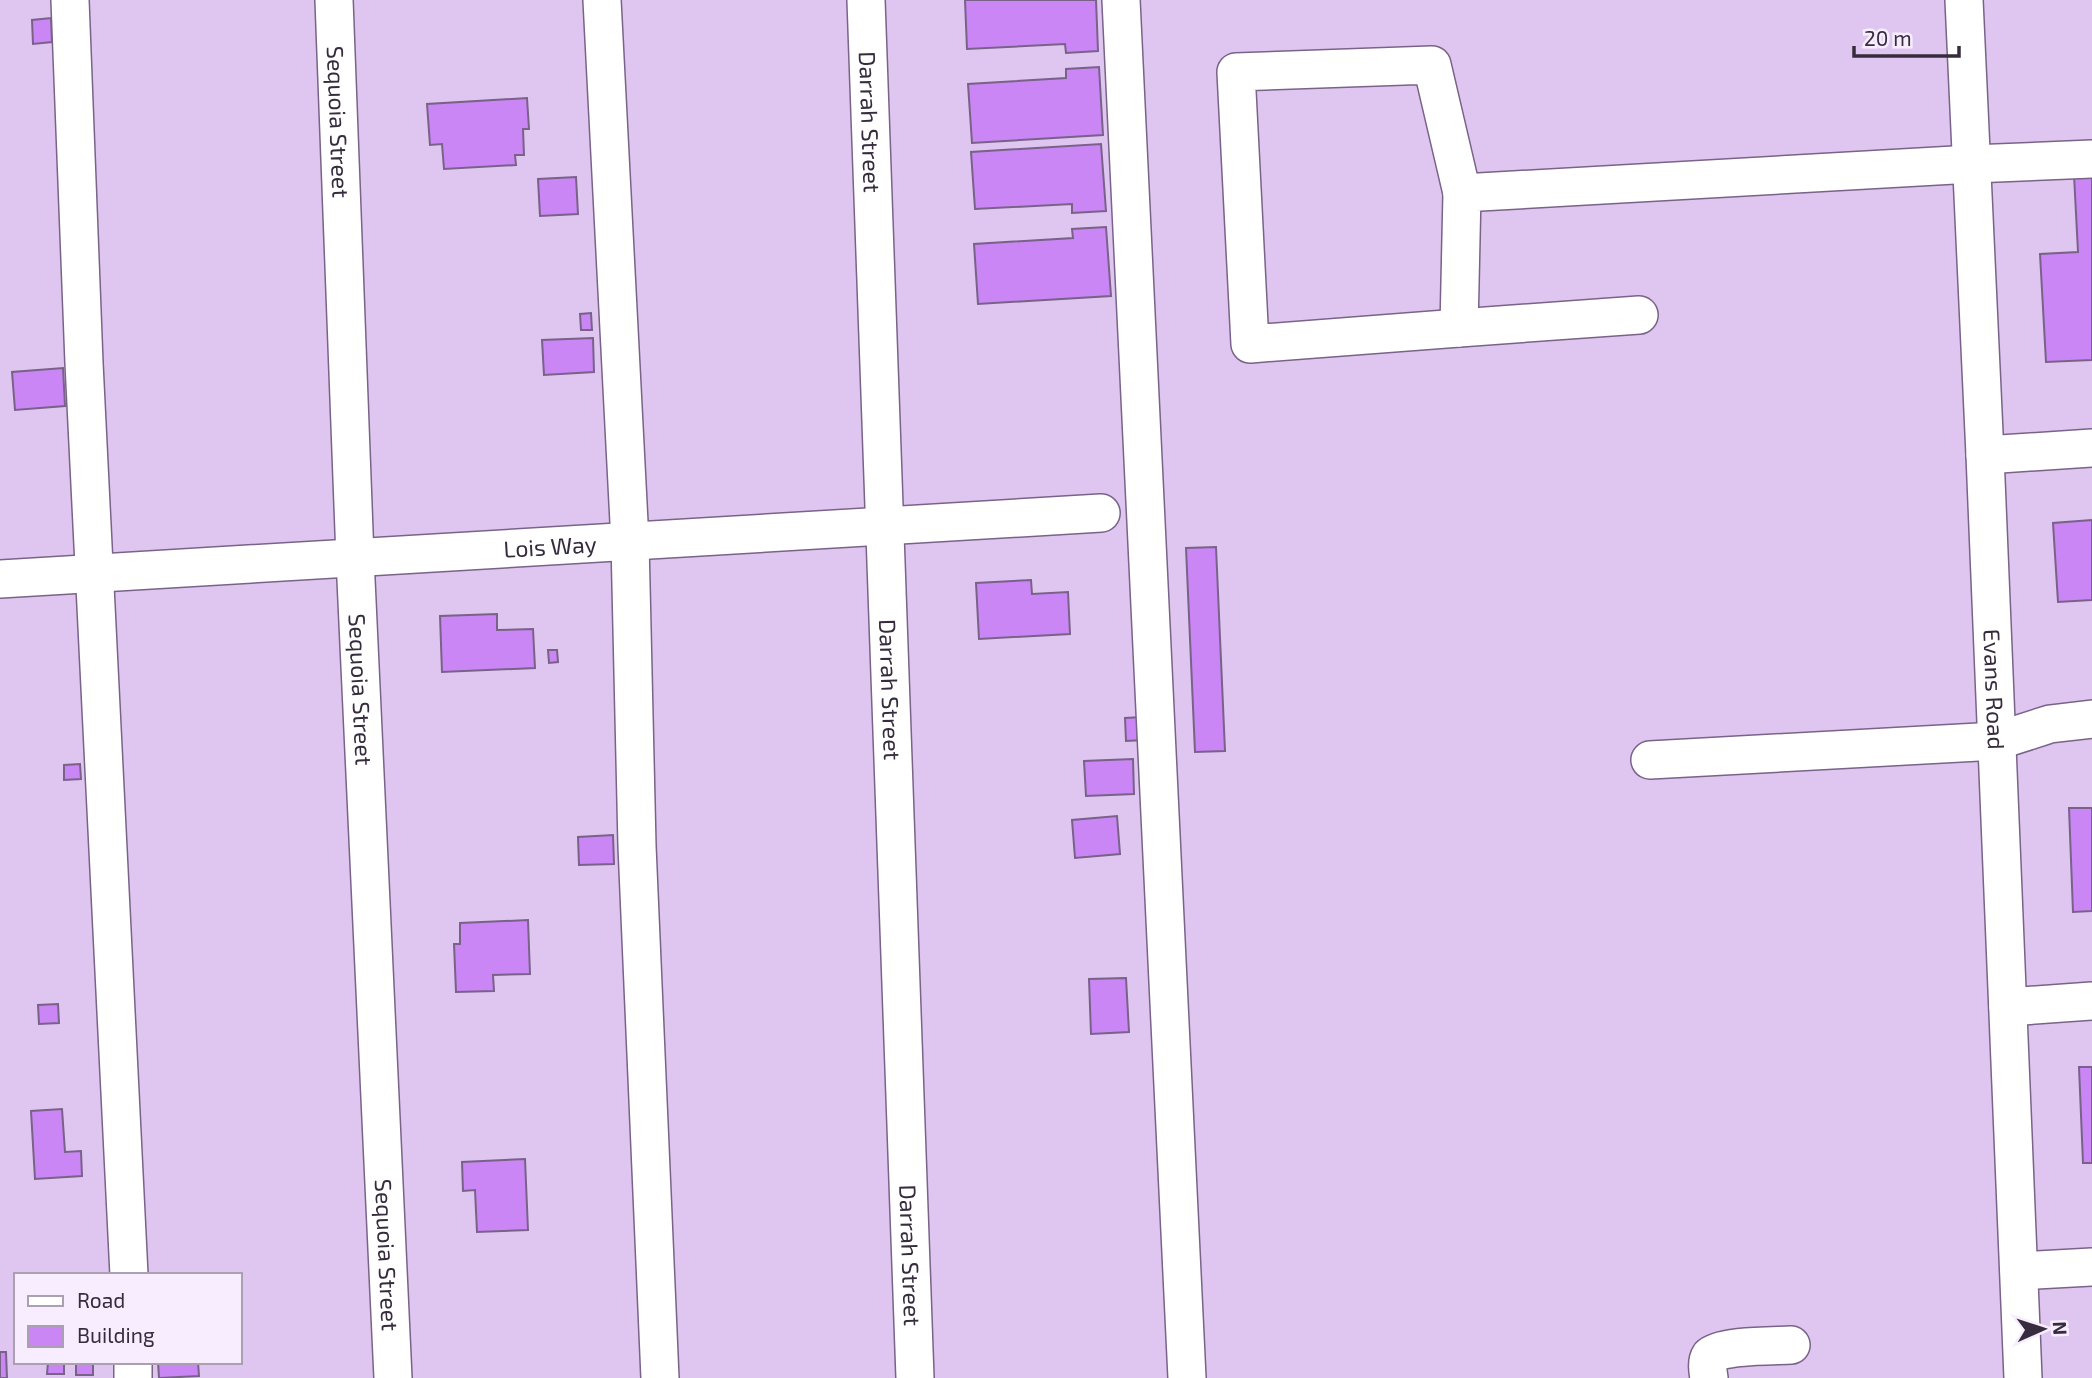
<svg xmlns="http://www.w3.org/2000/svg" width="2092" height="1378" font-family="'Exo 2',sans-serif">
<rect width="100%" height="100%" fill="#dfc6f0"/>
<g fill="#ca86f5" stroke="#786288" stroke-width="2">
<path d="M965,0H1096L1098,51L1066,53L1065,44L967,49Z"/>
<path d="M51,18L52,42L33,44L32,20Z"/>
<path d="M1099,67L1103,135L972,143L968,84L1066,78V69Z"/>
<path d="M527,98L529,129H523L524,155H515L516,165L444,169L442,144L430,145L427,104Z"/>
<path d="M1101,144L1106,211L1072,213V204L975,209L971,152Z"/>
<path d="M2092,174V360L2046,362L2040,254L2078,252L2074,175Z"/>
<path d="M576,177L578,214L540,216L538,179Z"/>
<path d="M1106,227L1111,296L978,304L974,244L1073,238L1072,229Z"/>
<path d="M591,313L592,330H581L580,314Z"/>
<path d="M593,338L594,372L544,375L542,340Z"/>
<path d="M63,368L65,406L15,410L12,372Z"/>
<path d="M2092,520V600L2058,602L2053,523Z"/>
<path d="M1216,547L1225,751L1195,752L1186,548Z"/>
<path d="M1031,580L1032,594L1068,592L1070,634L979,639L976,583Z"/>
<path d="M497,614V630L533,629L535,668L442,672L440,616Z"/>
<path d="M548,650H557L558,662L549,663Z"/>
<path d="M1142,717L1144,740L1126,741L1125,718Z"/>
<path d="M1133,759L1134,794L1086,796L1084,761Z"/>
<path d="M80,764L81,779L64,780V765Z"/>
<path d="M2069,808H2092V911L2073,912Z"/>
<path d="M1117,816L1120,854L1075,858L1072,820Z"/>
<path d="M613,835L614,864L579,865L578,837Z"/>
<path d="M528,920L530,974L493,975L494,991L456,992L454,944H460V923Z"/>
<path d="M1126,978L1129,1032L1091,1034L1089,979Z"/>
<path d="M58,1004L59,1023L39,1024L38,1005Z"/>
<path d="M2079,1067H2092V1163H2083Z"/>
<path d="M62,1109L65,1152L81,1151L82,1176L35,1179L31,1111Z"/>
<path d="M525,1159L528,1230L477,1232L475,1190L463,1191L462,1162Z"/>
<path d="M0,1352H6L7,1378H0Z"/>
<path d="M48,1362H64V1374H47Z"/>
<rect x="76" y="1362" width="17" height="13"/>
<path d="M158,1362H198L199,1376L159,1378Z"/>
</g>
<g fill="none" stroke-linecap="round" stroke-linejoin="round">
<g stroke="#796388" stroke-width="40">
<g id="minor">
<path d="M70,0L84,363L129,1275"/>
<path id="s1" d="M334,0L355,558L393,1378"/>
<path d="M602,0L630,542L637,846L660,1378"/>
<path id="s2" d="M866,0L915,1378"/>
<path d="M1121,0L1187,1378"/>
<path id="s3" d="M1964,0L1985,455L2023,1378"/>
<path d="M1639,315L1459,328L1462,193L1972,164L2092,159"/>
<path d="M1459,328L1250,344L1236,72L1432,65L1462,193"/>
<path d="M1985,455L2092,448"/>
<path id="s4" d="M0,579L1101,513"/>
<path d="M1650,760L1997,741L2050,724L2092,719"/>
<path d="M2008,1007L2092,1001"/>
<path d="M2019,1271L2092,1267"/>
<path d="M133,1362V1378"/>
<path d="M1709,1378C1708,1372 1706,1362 1710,1356C1720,1345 1775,1346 1791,1345"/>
</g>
</g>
<use href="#minor" stroke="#fff" stroke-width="37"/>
</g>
<g text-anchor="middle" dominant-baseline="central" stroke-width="5" stroke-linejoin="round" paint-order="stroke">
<g font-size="23" fill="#362c3d" stroke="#f7edff">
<text stroke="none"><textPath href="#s2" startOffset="122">Darrah Street</textPath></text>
<text stroke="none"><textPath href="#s1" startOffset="122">Sequoia Street</textPath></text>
<text stroke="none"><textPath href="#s4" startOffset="551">Lois Way</textPath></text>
<text stroke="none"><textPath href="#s1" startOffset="690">Sequoia Street</textPath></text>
<text stroke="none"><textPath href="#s2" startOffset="690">Darrah Street</textPath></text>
<text stroke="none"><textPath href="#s3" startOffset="690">Evans Road</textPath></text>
<text stroke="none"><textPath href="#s1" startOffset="1256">Sequoia Street</textPath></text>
<text stroke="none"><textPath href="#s2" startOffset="1256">Darrah Street</textPath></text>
</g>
</g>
<rect x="14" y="1273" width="228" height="91" fill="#f7edff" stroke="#aaa0b1" stroke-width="2"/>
<rect x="28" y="1296" width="35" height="10" fill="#ffffff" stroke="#aaa0b1" stroke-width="2"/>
<text x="77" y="1308" font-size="21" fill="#362c3d">Road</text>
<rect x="28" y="1326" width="35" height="21" fill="#ca86f5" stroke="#aaa0b1" stroke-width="2"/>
<text x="77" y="1343" font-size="21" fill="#362c3d">Building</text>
<g transform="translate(2043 1329) rotate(87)" stroke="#f7edff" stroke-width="5" paint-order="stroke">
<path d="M0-5L12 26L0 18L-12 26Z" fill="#362c3d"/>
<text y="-10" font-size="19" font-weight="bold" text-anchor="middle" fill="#362c3d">N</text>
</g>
<path d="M1854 46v10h105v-10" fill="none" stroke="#362c3d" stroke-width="3.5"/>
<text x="1864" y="46" font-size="21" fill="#362c3d" stroke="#f7edff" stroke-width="5" paint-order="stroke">20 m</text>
</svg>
